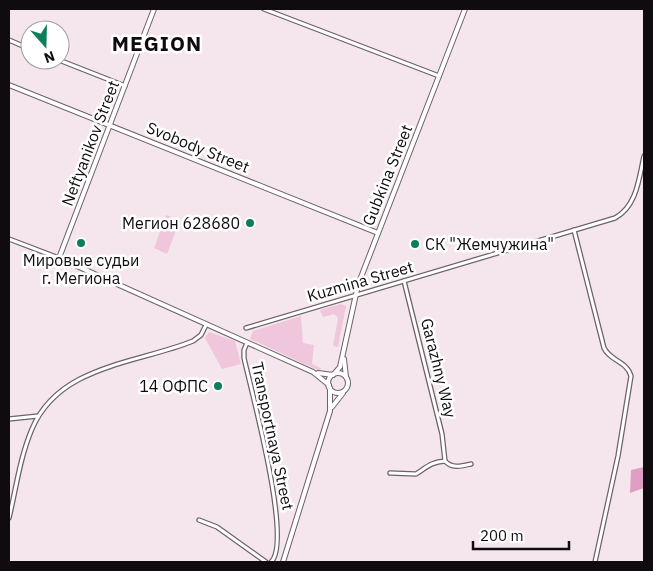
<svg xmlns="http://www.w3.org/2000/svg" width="653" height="571" font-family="'IBM Plex Sans',sans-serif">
<rect width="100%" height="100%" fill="#f5e6ee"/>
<g fill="#efc6dc">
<path d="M166,215L180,220L167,254L154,248Z"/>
<path d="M341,304L346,306L338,347L333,346L338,318L334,314L323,317L320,310Z"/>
<path d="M301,316L303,343L314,345L312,364L321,368L320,371L250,339L253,331Z"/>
<path d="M209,332L235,341L241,364L222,369L205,338Z"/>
</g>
<path fill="#df9ec2" d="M644,467V488L630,493L631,470Z"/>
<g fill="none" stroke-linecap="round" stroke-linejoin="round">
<g stroke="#6e6269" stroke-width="5.5">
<g id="minor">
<path d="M264,9L439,76"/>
<path d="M9,40L30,49"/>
<path d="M59,60L125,86"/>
<path d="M574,230L604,348C610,361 627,361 631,376L618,456L595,562"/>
<path d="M9,239L59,258"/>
<path d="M404,281L442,434L445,461"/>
<path d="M246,328L615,218C637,206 639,178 644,156"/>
<path d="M247,343L244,350V358C251,390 293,542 271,562"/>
<path d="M9,419L38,416"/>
<path d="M390,473L416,474C427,467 431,462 445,461C452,469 462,466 471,464"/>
<path d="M9,518C16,489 20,457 32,429C59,365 136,364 193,341L201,335L206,325"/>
<path d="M199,520L217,527L266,562"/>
</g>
</g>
<g stroke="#6e6269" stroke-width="6">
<g id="major">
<path d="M154,9L59,258L313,372L329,385"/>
<path d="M9,85L378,233"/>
<path d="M344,359L346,377"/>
<path d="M318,373L333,375"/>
<circle cx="338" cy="383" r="10"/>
<path d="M334,374L340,367L358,285L465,9"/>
<path d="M332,407L343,393"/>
<path d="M283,562L330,411V388"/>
</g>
</g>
<use href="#minor" stroke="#fff" stroke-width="3"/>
<use href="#major" stroke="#fff" stroke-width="4"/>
</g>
<g fill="#0d7e5b" stroke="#fff" stroke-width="2">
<circle cx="250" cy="223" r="5"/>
<circle cx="81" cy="243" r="5"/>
<circle cx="415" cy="244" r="5"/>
<circle cx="218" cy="386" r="5"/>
</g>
<g text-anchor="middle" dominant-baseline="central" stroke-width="5" stroke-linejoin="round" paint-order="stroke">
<g font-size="16" fill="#100b0e" stroke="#fff">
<text transform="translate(90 143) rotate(-69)">Neftyanikov Street</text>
<text transform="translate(198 147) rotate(22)">Svobody Street</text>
<text transform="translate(387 175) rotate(-68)">Gubkina Street</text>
<text transform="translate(360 281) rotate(-16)">Kuzmina Street</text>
<text transform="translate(439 368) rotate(76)">Garazhny Way</text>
<text transform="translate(273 436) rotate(78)">Transportnaya Street</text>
</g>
<g font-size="16" fill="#100b0e" stroke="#fff" text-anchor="end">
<text x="240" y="223">Мегион 628680</text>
<text x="425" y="244" text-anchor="start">СК "Жемчужина"</text>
<text x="81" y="260" text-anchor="middle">Мировые судьи<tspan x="81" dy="18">г. Мегиона</tspan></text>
<text x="208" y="386">14 ОФПС</text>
</g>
<g font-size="21" font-weight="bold" letter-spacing="1" fill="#100b0e" stroke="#fff">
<text x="157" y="43">MEGION</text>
</g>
</g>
<rect width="653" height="571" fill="none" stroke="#100b0e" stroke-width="20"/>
<g transform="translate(45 45) rotate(160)"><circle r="24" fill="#ffffff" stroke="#9f9d9f"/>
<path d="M0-4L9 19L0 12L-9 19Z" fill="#0d7e5b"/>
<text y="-8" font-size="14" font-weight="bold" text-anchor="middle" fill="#100b0e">N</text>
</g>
<path d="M473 541v8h96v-8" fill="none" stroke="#100b0e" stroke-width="2.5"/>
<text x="480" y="541" font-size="15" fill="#100b0e" stroke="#ffffff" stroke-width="4" paint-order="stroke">200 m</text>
</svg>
